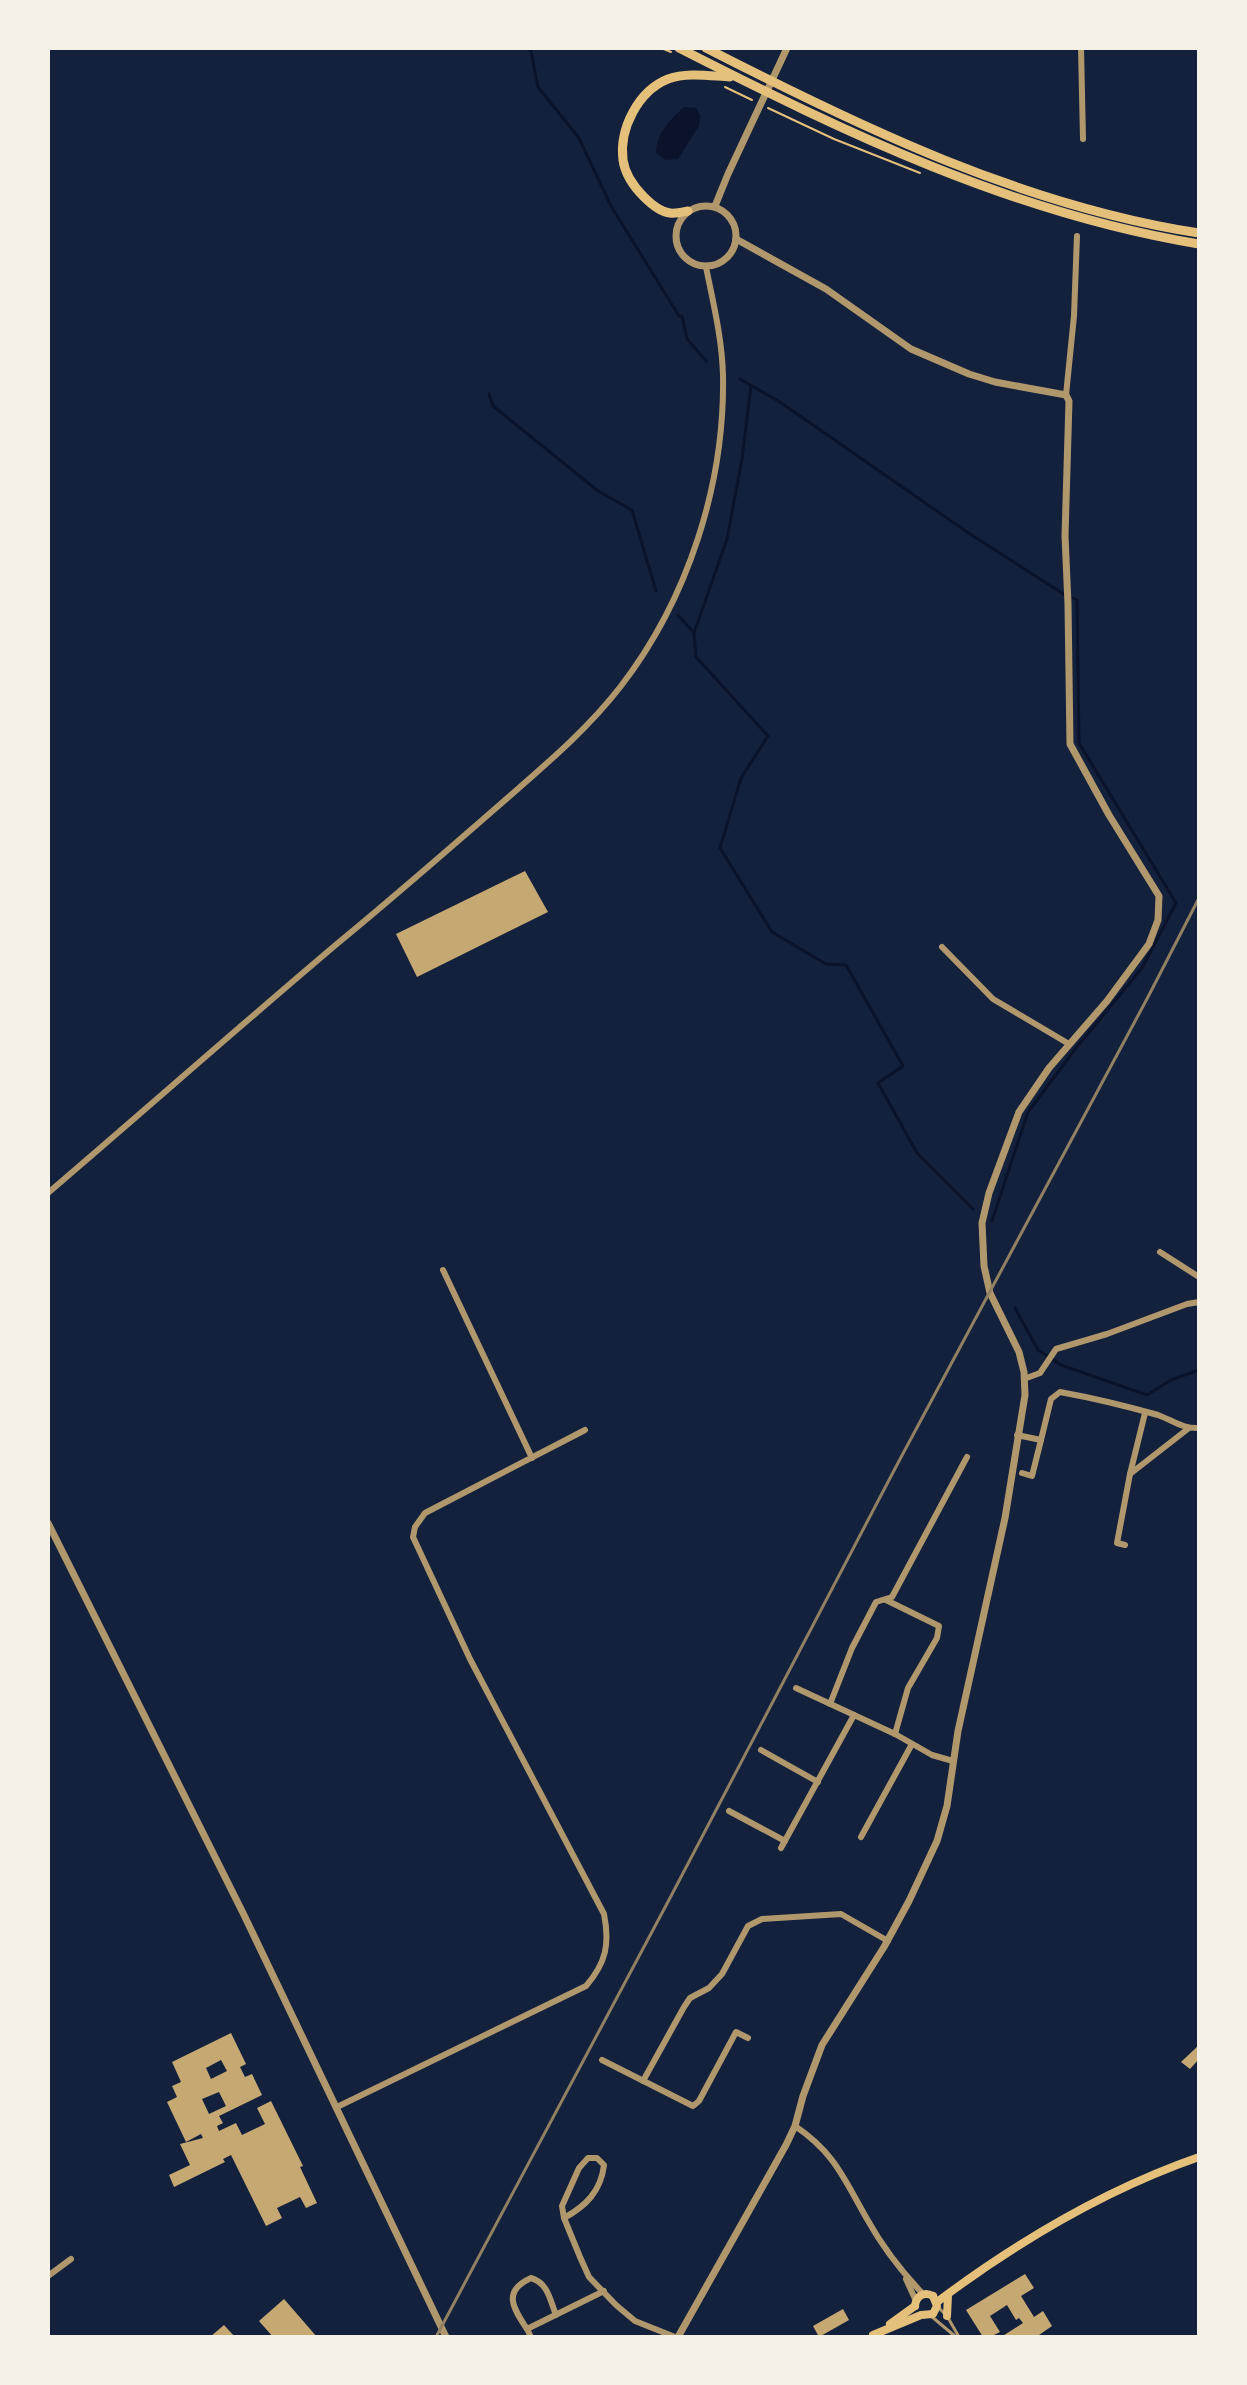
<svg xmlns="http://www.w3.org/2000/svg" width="1247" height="2385" font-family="Poppins,sans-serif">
<rect width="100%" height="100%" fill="#14213d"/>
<path fill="#0b132b" d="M684,107L696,108L700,115L699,126L678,159L665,160L656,153C656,133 670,120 684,107Z"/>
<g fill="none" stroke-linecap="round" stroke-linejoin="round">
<g stroke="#0b132b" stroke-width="3">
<path d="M526,48L531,51L538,87L579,138L611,206L679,316H682L687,339L706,361"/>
<path d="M740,379L780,402L967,532L1065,595"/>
<path d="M489,394L493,406L598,491L632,510L656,591"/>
<path d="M678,615L694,633L696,657L768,736L741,778L720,848L772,932L826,964L846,965L903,1066L878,1083L917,1153L973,1209"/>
<path d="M694,633L727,539L742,459L751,386"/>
<path d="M992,1221L1028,1112L1076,1048L1142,968L1176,903L1079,743L1077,600L1073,598"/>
<path d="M1015,1308L1038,1350L1061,1365L1147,1395L1171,1380L1199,1370"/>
</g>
</g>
<g fill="#c6a872" fill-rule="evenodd">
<path d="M525,871L548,912L417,977L396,934Z"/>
<path d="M231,2033L246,2064L240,2067L245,2077L252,2074L262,2095L219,2116L223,2123L217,2126L219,2131L236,2123L242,2135L265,2124L257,2108L271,2101L303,2166L300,2167L317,2203L306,2208L300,2197L277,2208L282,2218L266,2226L231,2155L223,2159L225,2162L174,2187L169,2175L190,2165L180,2144L203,2138L201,2134L186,2142L167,2102L177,2097L172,2086L181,2082L172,2062ZM221,2060L227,2071L211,2079L206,2068ZM219,2092L226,2106L209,2114L202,2099Z"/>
<path d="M1199,2045V2059L1190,2069L1181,2062Z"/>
<path d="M1025,2274L1034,2288L1021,2296L1034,2317L1043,2311L1052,2326L1039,2335L1040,2337H1001L1023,2323L1019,2318L1016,2320L1007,2305L990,2316L1000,2332L994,2335L996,2337H983L966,2310Z"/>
<path d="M284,2299L317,2337H273L259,2321Z"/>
<path d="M843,2309L849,2320L819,2337L813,2326Z"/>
<path d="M224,2325L235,2337H210Z"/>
</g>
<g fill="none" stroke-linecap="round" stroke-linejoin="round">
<g stroke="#e5c07b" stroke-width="2">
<path d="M661,48L671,52"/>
<path d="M725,87L752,100"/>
<path d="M768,108L834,139L920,173"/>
</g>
<g stroke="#b1986c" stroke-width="3">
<path d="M937,2306L947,2316L959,2337"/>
<path d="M931,2316L956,2337"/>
</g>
<g stroke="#b1986c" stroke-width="6">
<path d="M1081,48L1083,139"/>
<path d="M1066,395L1074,316L1077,236"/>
<path d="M942,947L993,999L1069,1044"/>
<path d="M48,1193C145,1110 241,1025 338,943C394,897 449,849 504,801C545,765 587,730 621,686C688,599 725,484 723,375C722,338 713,302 706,267"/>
<path d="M1160,1252L1199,1277"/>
<path d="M443,1270L532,1458"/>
<path d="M1024,1379L1040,1373L1056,1349L1107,1334L1187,1304L1199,1302"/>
<path d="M1017,1435L1041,1440L1051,1399L1060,1392C1093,1398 1126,1406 1158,1415C1172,1420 1183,1429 1199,1428"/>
<path d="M1022,1473L1032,1476L1041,1440"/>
<path d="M1130,1474L1145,1413"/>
<path d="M1125,1545L1117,1543L1130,1474L1189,1428"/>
<path d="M886,1600L939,1626L937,1638L908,1688L895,1734"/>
<path d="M796,1688L895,1734L932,1755L953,1761"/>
<path d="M830,1704L852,1648L876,1602L892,1597L967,1457"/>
<path d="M761,1750L818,1782"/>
<path d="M729,1811L785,1841"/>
<path d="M861,1837L912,1744"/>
<path d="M781,1848L854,1715"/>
<path d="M602,2060L693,2106L699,2101L736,2032L748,2038"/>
<path d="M643,2081L684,2007L690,1998L709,1988L722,1974L748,1926L762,1919L841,1914L888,1941"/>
<path d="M337,2107L586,1986C606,1963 610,1944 604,1914L470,1659L413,1537L415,1527L425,1513L585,1430"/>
<path d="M795,2126C835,2153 844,2179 867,2219C882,2246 901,2271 923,2294"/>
<path d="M564,2218C586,2206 601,2191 604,2165L597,2158H588L579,2168L562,2206L564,2218L580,2257L589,2277L616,2305L635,2321L675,2337"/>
<path d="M48,2276L71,2259"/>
<path d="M906,2279L916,2301"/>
<path d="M527,2329C513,2308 502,2291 531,2278C548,2283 550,2300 556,2315"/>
<path d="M531,2337L527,2329L604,2291"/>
</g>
<g stroke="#b1986c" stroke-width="7">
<circle cx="706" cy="236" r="30"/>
<path d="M715,206L728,174L787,48"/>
<path d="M48,1523L244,1915L446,2337"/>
<path d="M678,2337L786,2145L795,2126L803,2096L822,2045L884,1947L909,1901L937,1841L947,1806L958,1731L1005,1518L1025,1395L1024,1372L1019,1352L990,1293L984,1266L982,1223L989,1193L1019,1112L1049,1068L1107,1001L1149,944L1158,920L1159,896L1109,815L1070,744L1068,604L1065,536L1069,401L1066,395L995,382L969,374L911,349L826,289L736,239"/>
</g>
<g stroke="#e5c07b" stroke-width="8">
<path d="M937,2302C1017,2242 1104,2190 1199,2157"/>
<path d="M915,2306C916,2296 924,2291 933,2296"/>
<path d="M947,2316L948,2295"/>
<path d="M890,2324L915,2306"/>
<path d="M873,2335L921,2315L933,2314L937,2306L933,2296"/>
</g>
<g stroke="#e5c07b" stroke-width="9">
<path d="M679,48C846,133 1012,213 1199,244"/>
<path d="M706,48C862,128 1024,206 1199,233"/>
<path d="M688,211C683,212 675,214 670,213C660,212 651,204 644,197C634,187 625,174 623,160C619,129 638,91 668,79C687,72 710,76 730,77"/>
</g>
<path stroke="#918062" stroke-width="3" d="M436,2337L670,1898L899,1461L1148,997L1199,898"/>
</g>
<rect width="1247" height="2385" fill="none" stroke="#f6f1e7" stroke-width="100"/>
</svg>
